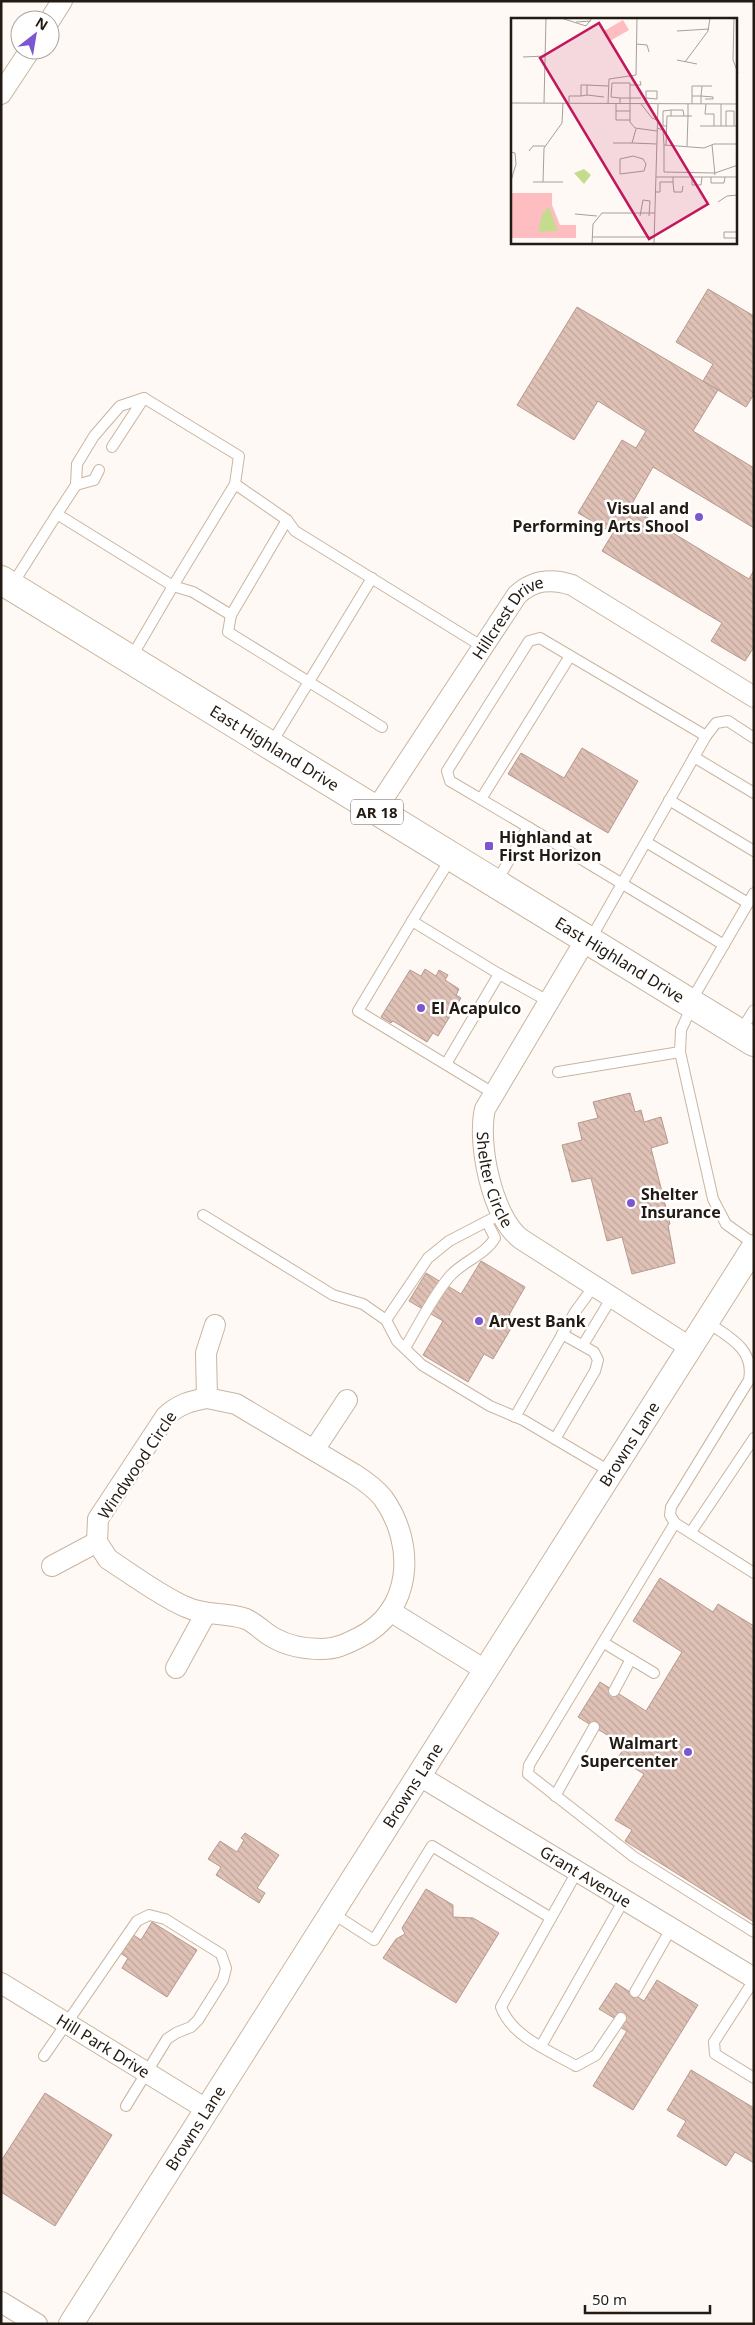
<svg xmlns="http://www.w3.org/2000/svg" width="755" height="2325" font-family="'Noto Sans',sans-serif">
<defs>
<pattern id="building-back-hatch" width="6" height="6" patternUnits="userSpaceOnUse" patternTransform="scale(1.25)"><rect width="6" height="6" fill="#dfc1b6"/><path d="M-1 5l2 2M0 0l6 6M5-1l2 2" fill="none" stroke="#bfa59c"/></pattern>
</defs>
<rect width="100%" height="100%" fill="#fef9f5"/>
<g fill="url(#building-back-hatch)" stroke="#b6998e">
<path d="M708,289L754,316V394L746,407L703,381L713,364L676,342Z"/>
<path d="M577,307L718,390L693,431L754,468V528L653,467L630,507L749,579L754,570V647L745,661L711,641L722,623L602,551L613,533L578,513L622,440L636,448L646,431L598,401L574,440L517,405Z"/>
<path d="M582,748L638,781L608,833L508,774L521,753L564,778Z"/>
<path d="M425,969L436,976L439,970L448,975L445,980L459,989L456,995L461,998L438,1036L433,1033L427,1042L393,1021L391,1023L381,1017L410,970L421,976Z"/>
<path d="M630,1093L635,1112L641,1110L644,1122L661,1117L668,1143L651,1148L670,1224L668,1225L675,1263L632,1274L622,1237L607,1241L591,1178L572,1182L562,1145L582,1140L578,1123L598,1118L593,1102Z"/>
<path d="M481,1261L525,1287L509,1315L516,1320L493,1359L484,1354L468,1382L423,1355L443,1321L409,1301L426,1273L461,1294Z"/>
<path d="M660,1578L713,1612L718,1604L754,1626V1922L625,1841L632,1830L615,1820L644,1774L618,1758L625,1746L578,1717L600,1682L646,1711L682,1652L633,1621Z"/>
<path d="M245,1833L279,1855L257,1888L265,1893L259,1903L216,1875L221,1867L208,1859L220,1841L237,1852L244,1840L241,1838Z"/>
<path d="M426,1889L453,1905V1917L473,1918L499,1933L456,2003L383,1958L396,1939L405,1934L402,1928Z"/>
<path d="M152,1922L197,1950L167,1997L122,1968L128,1958L114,1949L126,1930L141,1940Z"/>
<path d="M657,1980L698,2005L633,2110L593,2086L627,2031L616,2025L619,2021L599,2009L616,1983L644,2001Z"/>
<path d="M691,2070L754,2108V2163L735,2152L726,2166L677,2136L686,2121L667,2110Z"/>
<path d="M45,2093L112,2135L55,2226L1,2192V2161Z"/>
</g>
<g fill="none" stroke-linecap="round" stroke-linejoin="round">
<g stroke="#c9b5a0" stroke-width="12">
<g id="service">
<path d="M112,447L144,398"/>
<path d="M235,484L287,520L231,615L193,592L173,586Z"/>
<path d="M76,485L94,480L99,470"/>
<path d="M57,514L76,485L77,464L94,436L120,406L144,398L239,456L235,484"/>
<path d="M287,520L295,531L483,647"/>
<path d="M12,585L57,514L173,586L131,658"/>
<path d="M231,615L228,632L382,727"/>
<path d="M706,736L716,723L728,721L754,738"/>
<path d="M271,744L372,578"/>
<path d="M694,757L754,793"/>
<path d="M481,799L570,656"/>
<path d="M669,800L754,851"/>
<path d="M528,827L724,945"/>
<path d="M646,842L748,903"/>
<path d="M451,858L412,921L499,974L548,1001"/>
<path d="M496,883L528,827L450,781L447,771L529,641L540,638L706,736L590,940"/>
<path d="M412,921L358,1011L493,1093"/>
<path d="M690,1003L754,893"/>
<path d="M692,1006L681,1030L680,1052L713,1199L726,1224L754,1244"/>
<path d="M740,1032L754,1010"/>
<path d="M446,1064L499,974"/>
<path d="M558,1072L680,1052"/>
<path d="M501,1214L449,1241L428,1258L386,1320L397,1341L422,1365L490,1406L523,1420L611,1472"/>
<path d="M203,1215L333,1295L363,1304L386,1320"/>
<path d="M707,1322C729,1337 755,1349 749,1380L671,1507L670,1515L675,1523L754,1573"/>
<path d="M583,1345L612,1297"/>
<path d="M405,1348C417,1328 435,1292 451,1275C464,1261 485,1255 495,1238L487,1222"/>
<path d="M515,1417L575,1312L594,1286"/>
<path d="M555,1439L595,1371L598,1360L594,1352L562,1334"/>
<path d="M675,1523L529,1765L528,1774L634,1857L754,1932"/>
<path d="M691,1532L754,1438"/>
<path d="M604,1643L654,1673"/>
<path d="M614,1691L631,1659"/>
<path d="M555,1796L594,1727"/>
<path d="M332,1913L374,1940L432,1846L551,1918L578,1870"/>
<path d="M551,1918L501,2007C512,2037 550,2051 576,2066L596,2055L621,2018"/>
<path d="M754,1980L714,2042L715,2054L754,2078"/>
<path d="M635,1992L672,1927"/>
<path d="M541,2046L625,1898"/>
<path d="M44,2056L137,1921L149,1915L165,1919L221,1954L226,1968L223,1980L198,2020L191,2027L176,2033L167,2039L126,2106"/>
</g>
</g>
<g stroke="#c9b5a0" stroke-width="22">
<g id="minor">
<path d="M50,20L62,1"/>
<path d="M1,94L30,50"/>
<path id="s1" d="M375,811L517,595C533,580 551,578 572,585L754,697"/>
<path id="s2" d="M586,939L485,1109C477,1143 492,1217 521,1239L691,1348"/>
<path d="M207,1398L236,1404L354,1474C365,1481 375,1488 383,1498C416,1544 413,1612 358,1638C346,1644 336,1649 322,1649C306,1649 288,1646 274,1638C264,1633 257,1624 246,1619C226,1612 205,1616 186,1607C162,1597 131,1574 108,1559L97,1542L98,1519L166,1416C179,1404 191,1401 207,1398Z"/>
<path d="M207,1398L206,1353L215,1325"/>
<path d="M314,1450L347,1400"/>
<path d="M52,1566L97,1542"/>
<path d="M390,1611L485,1670"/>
<path d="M176,1668L206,1613"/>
<path id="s3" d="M418,1775L754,1978"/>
<path id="s4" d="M1,1983L206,2109"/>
<path d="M1,2302L37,2324"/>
</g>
</g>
<g stroke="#c9b5a0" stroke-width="26">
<g id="tertiary">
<path id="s5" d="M71,2324L754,1247"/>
</g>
</g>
<g stroke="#c9b5a0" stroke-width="30">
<g id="primary">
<path id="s6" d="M1,580L754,1042"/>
</g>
</g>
<use href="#service" stroke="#fff" stroke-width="10"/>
<use href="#minor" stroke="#fff" stroke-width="20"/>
<use href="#tertiary" stroke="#fff" stroke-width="24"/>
<use href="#primary" stroke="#fff" stroke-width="28"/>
</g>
<g fill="#7b56d0" stroke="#fff" stroke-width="2">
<circle cx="699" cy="517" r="5"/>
<rect x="484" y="841" width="10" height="10" rx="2.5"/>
<circle cx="421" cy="1008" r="5"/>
<circle cx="631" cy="1203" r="5"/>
<circle cx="479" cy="1321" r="5"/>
<circle cx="688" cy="1752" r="5"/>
</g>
<g text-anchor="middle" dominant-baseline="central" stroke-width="5" stroke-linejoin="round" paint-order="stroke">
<rect fill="#fff" stroke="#655f5a" stroke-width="1" x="351" y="799.5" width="52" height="25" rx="4"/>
<g font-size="15" font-weight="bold" fill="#231b13">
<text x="377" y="812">AR 18</text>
</g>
<g font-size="16" font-weight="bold" fill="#231b13" stroke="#fff" text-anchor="start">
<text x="689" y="508" text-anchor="end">Visual and<tspan x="689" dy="18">Performing Arts Shool</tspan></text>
<text x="499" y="837">Highland at<tspan x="499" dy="18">First Horizon</tspan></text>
<text x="431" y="1008">El Acapulco</text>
<text x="641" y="1194">Shelter<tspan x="641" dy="18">Insurance</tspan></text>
<text x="489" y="1321">Arvest Bank</text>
<text x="678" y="1743" text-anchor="end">Walmart<tspan x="678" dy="18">Supercenter</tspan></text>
</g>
<g font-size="16" fill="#231b13" stroke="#fff">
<text stroke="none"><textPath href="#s1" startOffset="236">Hillcrest Drive</textPath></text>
<text stroke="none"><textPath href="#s6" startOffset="321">East Highland Drive</textPath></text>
<text stroke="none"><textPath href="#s6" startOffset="726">East Highland Drive</textPath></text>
<text stroke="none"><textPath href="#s2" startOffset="270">Shelter Circle</textPath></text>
<text stroke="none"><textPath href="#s5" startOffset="1042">Browns Lane</textPath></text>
<text transform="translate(137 1465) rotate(-56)">Windwood Circle</text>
<text stroke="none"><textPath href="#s5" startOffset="638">Browns Lane</textPath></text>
<text stroke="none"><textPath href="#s3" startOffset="196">Grant Avenue</textPath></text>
<text stroke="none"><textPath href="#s4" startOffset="120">Hill Park Drive</textPath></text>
<text stroke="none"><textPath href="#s5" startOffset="232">Browns Lane</textPath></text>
</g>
</g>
<g transform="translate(511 18)">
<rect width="226" height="226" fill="#fef9f5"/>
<path d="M0,175H41V187L49,207H65V220H0Z" fill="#fdbdc1"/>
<path d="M112,2L118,12L99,23L93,13Z" fill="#fdbdc1"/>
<path d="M73,151L80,157L73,166L63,155ZM38,189L47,213L27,214L31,196Z" fill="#c5dc8f"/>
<path fill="none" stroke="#a6a09b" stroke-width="1" d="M50,0L75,8L81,0M223,0L222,42L227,55M65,4L80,3M166,13L198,11M125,26L136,27L138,34M12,39L34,38M166,42L186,46M174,44L197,13L199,0M70,67H76V77L70,78ZM76,67L97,68M119,67H130L129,63M191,68L190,78L202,79V81H194M76,77L93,79M181,78V68H201M109,80H130M0,85L227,86M33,85L35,0M58,85V78H70M97,86L98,61L125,57L126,0M105,86V93H119M109,86V80L100,79L101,65H119V86M119,86V104L124,110L146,113M130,86L141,100L146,102M135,86V73H146V81L135,80M177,86V98H181M181,86V78H190V86M195,86L194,96H203V108M210,86V108M160,92H172L173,98M105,93V102H119M156,108H152V93L160,92V98M189,108H227M215,108V93H223V108M146,110L152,112L153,127L193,130L203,126H227M125,111L121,125L146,126M102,125H121M153,127V154L204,155L227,147M155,127L156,98H177L176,128M201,127L204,157M18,133L22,128H34M0,134L4,135L5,146L0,163M122,138L132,141L135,146L133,153L109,156V141ZM145,159H227M181,159V167H190L191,159M200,159V165H213L214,159M22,164H52M32,164L33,130L51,105L52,85M162,164L163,174H171L172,168M145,174H149V164H162V159M207,184L216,178L227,177M64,196L86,198M129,198L132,182L139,183L138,198M227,214H213V220H227M81,219H143M81,226L82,206L91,195H144M143,226L147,86"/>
<path fill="#c2185b" fill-opacity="0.15" stroke="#c2185b" stroke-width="2.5" d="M88,5L197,186L138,221L29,40Z"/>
<rect width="226" height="226" fill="none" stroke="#231b13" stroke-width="2.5"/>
</g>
<rect width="755" height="2325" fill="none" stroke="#231b13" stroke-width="5"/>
<g transform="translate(35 35) rotate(31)"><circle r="24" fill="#ffffff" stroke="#a7a4a1"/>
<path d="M0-4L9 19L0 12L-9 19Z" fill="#7b56d0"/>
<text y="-8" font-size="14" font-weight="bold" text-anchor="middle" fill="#231b13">N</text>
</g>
<path d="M585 2305v8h125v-8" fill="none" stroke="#231b13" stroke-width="2.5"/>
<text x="592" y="2305" font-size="15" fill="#231b13" stroke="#ffffff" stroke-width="4" paint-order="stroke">50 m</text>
</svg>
